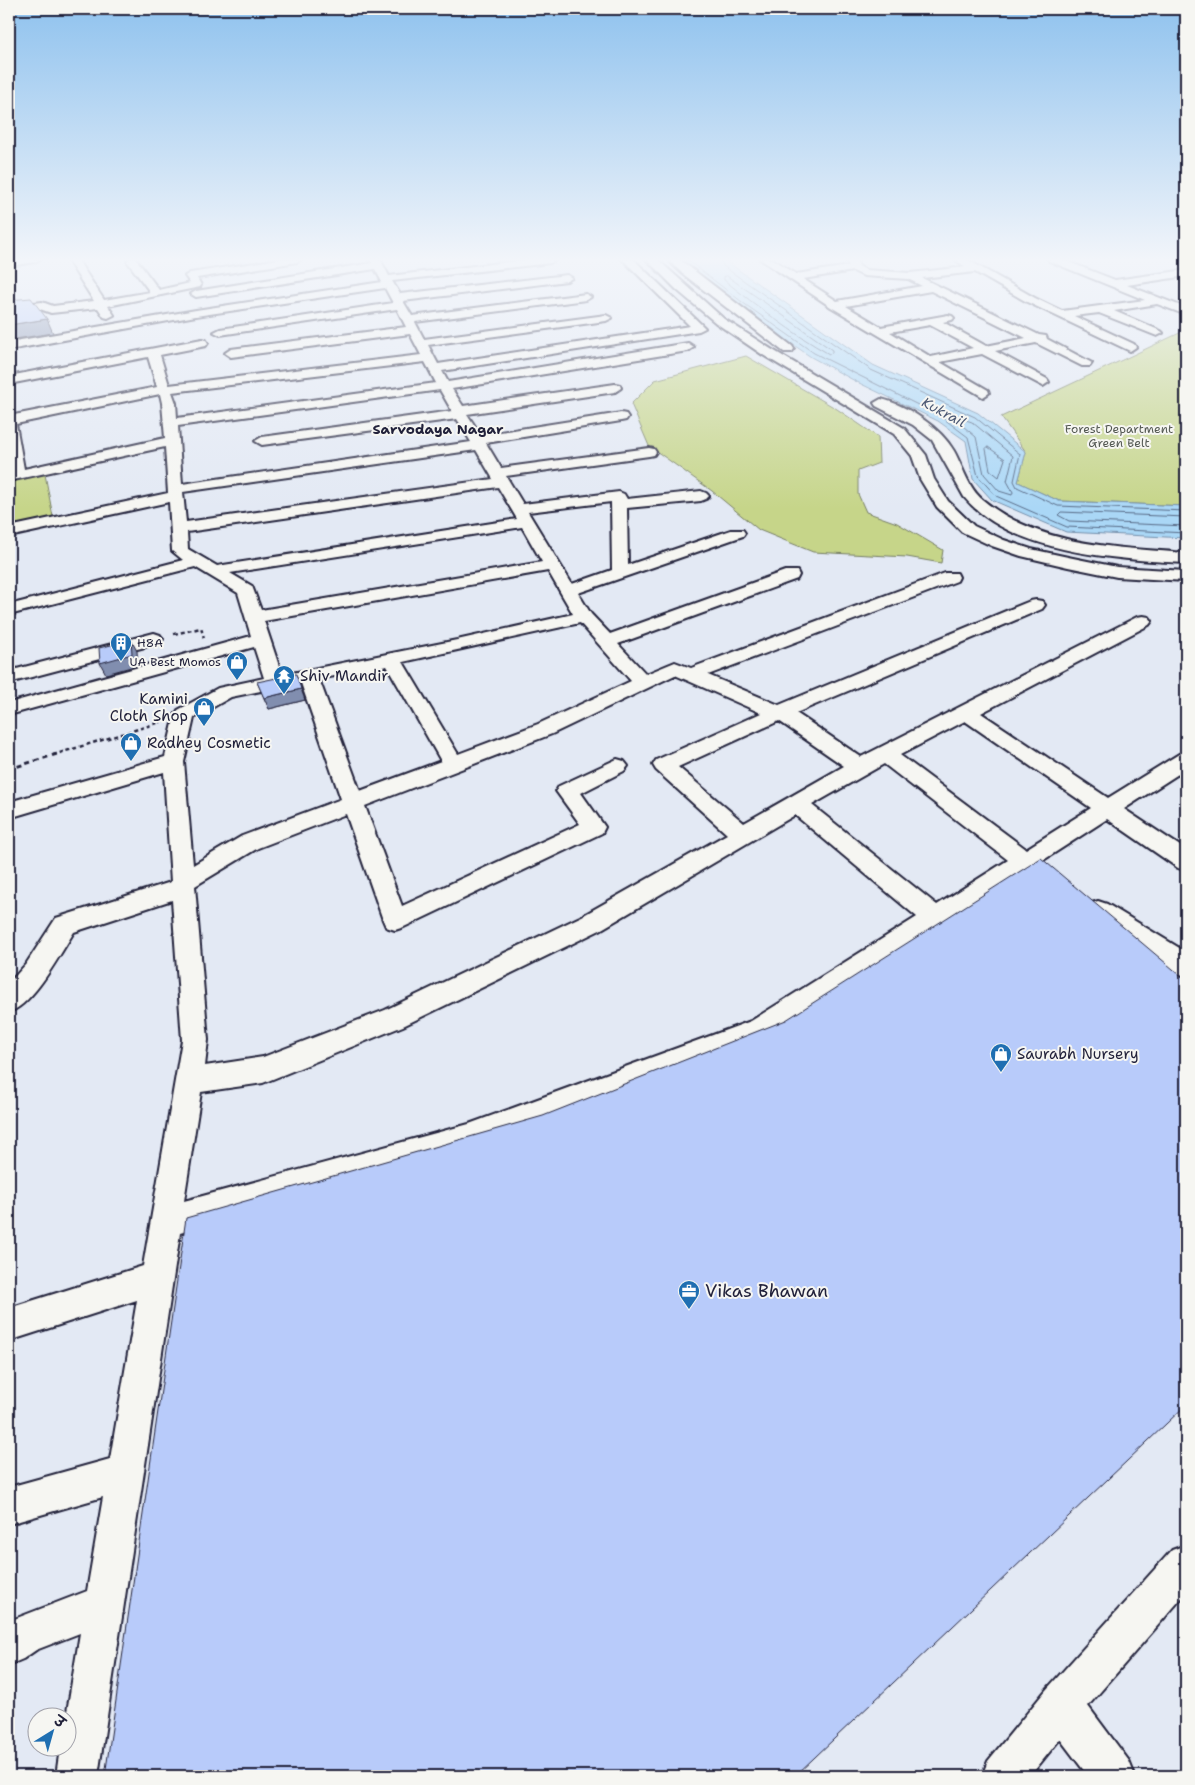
<svg xmlns="http://www.w3.org/2000/svg" width="1195" height="1785" font-family="'Shantell Sans','Playpen Sans Deva',sans-serif">
<rect width="100%" height="100%" fill="#e3e9f4"/>
<filter id="ink" filterUnits="userSpaceOnUse"><feTurbulence type="fractalNoise" baseFrequency=".02" numOctaves="2"/><feDisplacementMap in="SourceGraphic" scale="10" xChannelSelector="R" yChannelSelector="G"/><feConvolveMatrix kernelMatrix="1 2 1 2 8 2 1 2 1" color-interpolation-filters="sRGB"/></filter>
<g filter="url(#ink)">
<g fill="#c6d589" stroke="#747c62">
<path d="M1186,330V506L1059,501L1018,482L1026,452L1001,417Z"/>
<path d="M746,356L837,409L878,437L879,463L858,471V494L866,512L897,523L943,550L941,563L907,557L813,552L759,530L712,491L649,446L631,404L655,380Z"/>
<path d="M44,469L54,522L9,532V477Z"/>
</g>
<path fill="#aad7f6" stroke="#748fab" d="M680,259H723L873,365L978,413L1026,452L1018,482L1059,501L1186,506V538L1066,532L992,500L973,479L966,441L938,421L857,382L811,357L743,310Z"/>
<g fill="none" stroke-linecap="round" stroke-linejoin="round">
<g stroke="#586a86" stroke-width="1">
<path d="M686,259L746,305L814,353L940,416L968,437L978,476L996,496L1067,527L1186,533"/>
<path d="M720,259L723,266L871,370L975,417L1020,454L1014,481L1017,487L1058,506L1186,511"/>
<path d="M727,276L832,350V353L829,354C792,333 758,307 724,280V277Z"/>
<path d="M957,417L972,422L1013,456L1007,481L1013,492L1012,495L999,491L984,474L976,437L957,421Z"/>
<path d="M988,447L1005,459L999,477L990,470L986,449Z"/>
<path d="M1186,517L1061,512L1058,515L1069,521L1186,526"/>
</g>
<g stroke="#22223b" stroke-width="4">
<g id="minor">
<path d="M17,259H40L35,262L9,266V260Z"/>
<path d="M67,259H77L104,300L150,292L127,261L129,259H136L159,290L190,283L185,276L190,273L279,259H302L297,262L197,278L201,285L200,287L108,306L114,315L108,318L104,317L98,308L51,313L40,309L9,312V306L42,302L53,306L94,301Z"/>
<path d="M370,259H380L389,276L534,259L555,260L550,263L392,281L400,294L567,275L572,278L567,281L403,301L412,316L586,294L591,297L586,300L415,322L424,339L606,315L612,318L606,321L428,345L438,364L690,326L622,259H633L705,328L699,331L442,371L448,382L688,343L694,347L688,351L452,389L463,406L615,384L620,385L621,388L615,392L467,414L481,435L621,413L626,414L628,417L626,420L621,421L486,443L501,468L649,448L654,449L656,452L654,455L649,456L506,476L523,504L619,492L624,494L627,499L701,491L706,493L709,496L706,499L701,501L627,508L628,565L731,530H743L745,533L743,536L578,593L591,614L610,634L785,571H797L799,575L797,579L618,644L646,674L675,662L691,668L945,573H957L959,577L957,581L708,675L779,705L1030,601L1036,600L1042,601L1045,605L1042,609L796,713L861,757L1137,617L1143,616L1149,617L1152,621L1149,625L981,713L1108,798L1179,754L1186,752V769L1124,809L1186,850V871L1178,868L1107,819L1042,861L1049,870L1045,876L1037,879L1024,873L769,1037L469,1152L180,1233L98,1776H56L60,1748H68V1718H66L80,1633L36,1650L23,1659L9,1665V1621L87,1591L103,1497L9,1524V1487L110,1459L137,1300L9,1341V1308L143,1266L182,1040L172,900L74,932C60,954 33,1005 9,1012V983L26,964L56,918L171,882L164,772L9,818V802L165,757L175,715L178,710L218,688L264,678L254,647L9,715V703L251,636L238,593L195,567L9,615V605L183,560L172,551L169,502L9,537V527L168,493L165,447L9,481V416L157,387L148,357L9,384V376L202,339L206,340L208,343L206,346L160,355L169,385L421,355L410,334L231,357L225,353L231,349L406,327L397,309L220,335L214,332L220,329L393,303L385,288L196,316L9,350V342L196,310L382,282L375,269L196,297L191,294L196,291L372,263ZM425,362L436,383L177,418L176,403L172,392ZM440,390L452,411L262,437L255,441L262,445L457,419L471,442L182,484L178,426ZM160,394L162,403L165,438L24,469L16,424ZM476,450L493,479L186,522L183,492ZM498,487L517,519L217,566L188,549L187,532ZM611,502L612,570L572,584L528,512ZM522,527L542,562L261,610L252,586L230,573ZM548,571L573,614L457,640L282,675L264,621ZM580,623L631,681L538,724L458,754L403,662ZM387,666L441,761L360,791L319,679ZM675,675L761,713L656,760L653,765L656,770L727,834L582,916L385,1010L263,1057L205,1066L208,1040L195,886L258,848L346,814L383,920L386,927L395,930L404,927L602,833L605,827L581,793L624,771L628,766L624,761L617,759L559,786L556,791L580,824L402,906L365,806L552,734ZM301,683L341,799L242,836L193,865L184,762L194,718L231,697ZM779,721L844,766L744,823L678,767ZM965,721L1091,808L1026,849L900,755ZM884,764L1008,860L937,905L812,805ZM795,815L917,917L751,1021L469,1124L184,1201L201,1092L263,1083L403,1026L600,930Z"/>
<path d="M646,259H657L724,319L771,349L904,428L926,455L934,479L948,501L974,526L1004,540L1031,549L1068,557L1117,567L1186,571V581L1117,577L1068,567L1021,556L992,546L962,532L937,507L920,479L912,456L894,434L763,355L716,323L677,290Z"/>
<path d="M670,259H679L792,346L794,349L792,352H784L683,274L670,262Z"/>
<path d="M760,259H772L796,274L849,266L846,259H856L859,266L866,270L910,273L966,267L954,259H966L1035,298L1062,311L1145,300L1049,261L1048,259H1061L1115,280L1186,270V276L1127,285L1186,308V315L1157,304L1114,311L1161,331L1163,333L1157,336L1099,313L1074,316L1134,344L1136,347L1130,351L1027,302L975,272L922,278L1039,335L1046,336L1047,339L1092,363L1090,366H1082L1036,343L995,351L1047,379L1049,382L1043,386L982,354L940,362L988,390L989,393L983,397L831,307ZM853,271L864,276L908,279L922,286L837,301L803,279ZM931,291L1026,338L986,346L943,322L952,320L954,318L952,316L948,315L881,327L846,306ZM930,325L973,348L931,357L890,332Z"/>
<path d="M881,399C907,405 941,428 954,451C963,467 968,488 983,500C1040,547 1117,547 1186,553V563C1117,559 1012,554 964,497L932,440L913,425L876,406L874,403Z"/>
<path d="M154,633L160,635L163,639L160,643L9,683V671Z"/>
<path d="M1098,901L1107,904L1186,952V976L1177,973L1089,918L1086,911L1089,904Z"/>
<path d="M1186,1545V1593L1088,1706L1129,1761L1135,1776H1088L1060,1739L1030,1776H982L988,1761L1046,1690L1172,1550Z"/>
</g>
</g>
<g stroke="#22223b" stroke-width="2.5" stroke-dasharray="4 3" stroke-linecap="butt">
<path d="M174,634L201,628L204,638"/>
<path d="M53,755L161,722"/>
</g>
<path stroke="#22223b" stroke-width="3" stroke-dasharray="5 4" stroke-linecap="butt" d="M9,769L57,754"/>
<use href="#minor" fill="#f6f6f2" fill-rule="evenodd"/>
</g>
<path fill="#9eafd7" stroke="#22223b" d="M257,682L305,700L269,709Z"/>
<g fill="#818eaf" stroke="#22223b">
<path d="M47,319L53,333L9,340V325Z"/>
<path d="M131,640L137,651L138,665L106,674L100,663Z"/>
<path d="M301,689L305,700L269,709L264,698Z"/>
</g>
<g fill="#b8cbfa" stroke="#22223b">
<path d="M31,298L47,319L9,325V300Z"/>
<path d="M131,640L132,654L100,663L99,648Z"/>
<path d="M296,674L301,689L264,698L257,682Z"/>
<path d="M1041,858L1186,980V1405L795,1776H105L186,1218L543,1116L786,1020Z"/>
</g>
</g>
<linearGradient id="sky" x2="0" y2="1"><stop stop-color="#8fc2ee"/><stop offset="0.51" stop-color="#f2f5fa"/><stop offset="1" stop-color="#f2f5fa" stop-opacity="0"/></linearGradient>
<rect width="1195" height="509" fill="url(#sky)"/>
<defs>
<g id="building-pin" transform="scale(1.125)"><path d="M0 17L-7.5 6A9.5 9.5 0 1 1 7.5 6Z" fill="#1f6fb2" stroke="#f6f6f2"/><path d="M-4-6H4V6H1V3H-1V6H-4ZM-2.5-4.3h1.7v1.8h-1.7ZM.8-4.3h1.7v1.8H.8ZM-2.5-1h1.7V.8h-1.7ZM.8-1h1.7V.8H.8Z" fill="#fff"/></g>
<g id="shop-pin" transform="scale(1.125)"><path d="M0 17L-7.5 6A9.5 9.5 0 1 1 7.5 6Z" fill="#1f6fb2" stroke="#f6f6f2"/><path d="M-5-2.5h2.3a2.7 3.5 0 0 1 5.4 0H5L5.5 6h-11ZM-1.5-2.5h3a1.5 2.3 0 0 0-3 0Z" fill="#fff"/></g>
<g id="temple-pin" transform="scale(1.125)"><path d="M0 17L-7.5 6A9.5 9.5 0 1 1 7.5 6Z" fill="#1f6fb2" stroke="#f6f6f2"/><path d="M0-6L5-2H3V0L6.5 2.5H4V6H1.5V3h-3V6H-4V2.5H-6.5L-3 0V-2H-5Z" fill="#fff"/></g>
<g id="office-pin" transform="scale(1.125)"><path d="M0 17L-7.5 6A9.5 9.5 0 1 1 7.5 6Z" fill="#1f6fb2" stroke="#f6f6f2"/><path d="M-6-3h4V-5.5h4V-3h4V5H-6ZM-1-4.5V-3h2v-1.5ZM-6 0V1H6V0Z" fill="#fff"/></g>
</defs>
<g fill-rule="evenodd">
<use href="#building-pin" x="121" y="643"/>
<use href="#shop-pin" x="237" y="662"/>
<use href="#temple-pin" x="284" y="676"/>
<use href="#shop-pin" x="204" y="708"/>
<use href="#shop-pin" x="131" y="743"/>
<use href="#shop-pin" x="1001" y="1054"/>
<use href="#office-pin" x="689" y="1291"/>
</g>
<g text-anchor="middle" dominant-baseline="central" stroke-width="4" stroke-linejoin="round" paint-order="stroke">
<g font-size="12" fill="#535852" stroke="#f6f6f2">
<text x="1119" y="429">Forest Department<tspan x="1119" dy="14">Green Belt</tspan></text>
</g>
<g font-size="12" fill="#22223b" stroke="#f6f6f2" text-anchor="start">
<text x="137" y="643">H8A</text>
<text x="221" y="662" text-anchor="end">UA Best Momos</text>
</g>
<g font-size="14" font-style="italic" fill="#4b5873" stroke="#f6f6f2">
<text transform="translate(944 412) rotate(28)">Kukrail</text>
</g>
<g font-size="14" font-weight="bold" fill="#22223b" stroke="#f6f6f2">
<text x="438" y="429">Sarvodaya Nagar</text>
</g>
<g font-size="15" fill="#22223b" stroke="#f6f6f2" text-anchor="start">
<text x="300" y="676">Shiv Mandir</text>
<text x="188" y="699" text-anchor="end">Kamini<tspan x="188" dy="17">Cloth Shop</tspan></text>
<text x="147" y="743">Radhey Cosmetic</text>
<text x="1017" y="1054">Saurabh Nursery</text>
</g>
<g font-size="18" fill="#22223b" stroke="#f6f6f2" text-anchor="start">
<text x="705" y="1291">Vikas Bhawan</text>
</g>
</g>
<rect width="1195" height="1785" fill="none" stroke="#f6f6f2" stroke-width="30"/>
<rect x="15" y="15" width="1165" height="1755" fill="none" stroke="#22223b" stroke-width="2" filter="url(#ink)"/>
<g transform="translate(52 1732) rotate(37)"><circle r="24" fill="#f6f6f2" stroke="#a1a1a9"/>
<path d="M0-4L9 19L0 12L-9 19Z" fill="#1f6fb2"/>
<text y="-8" font-size="14" font-weight="bold" text-anchor="middle" fill="#22223b">उ</text>
</g>
</svg>
